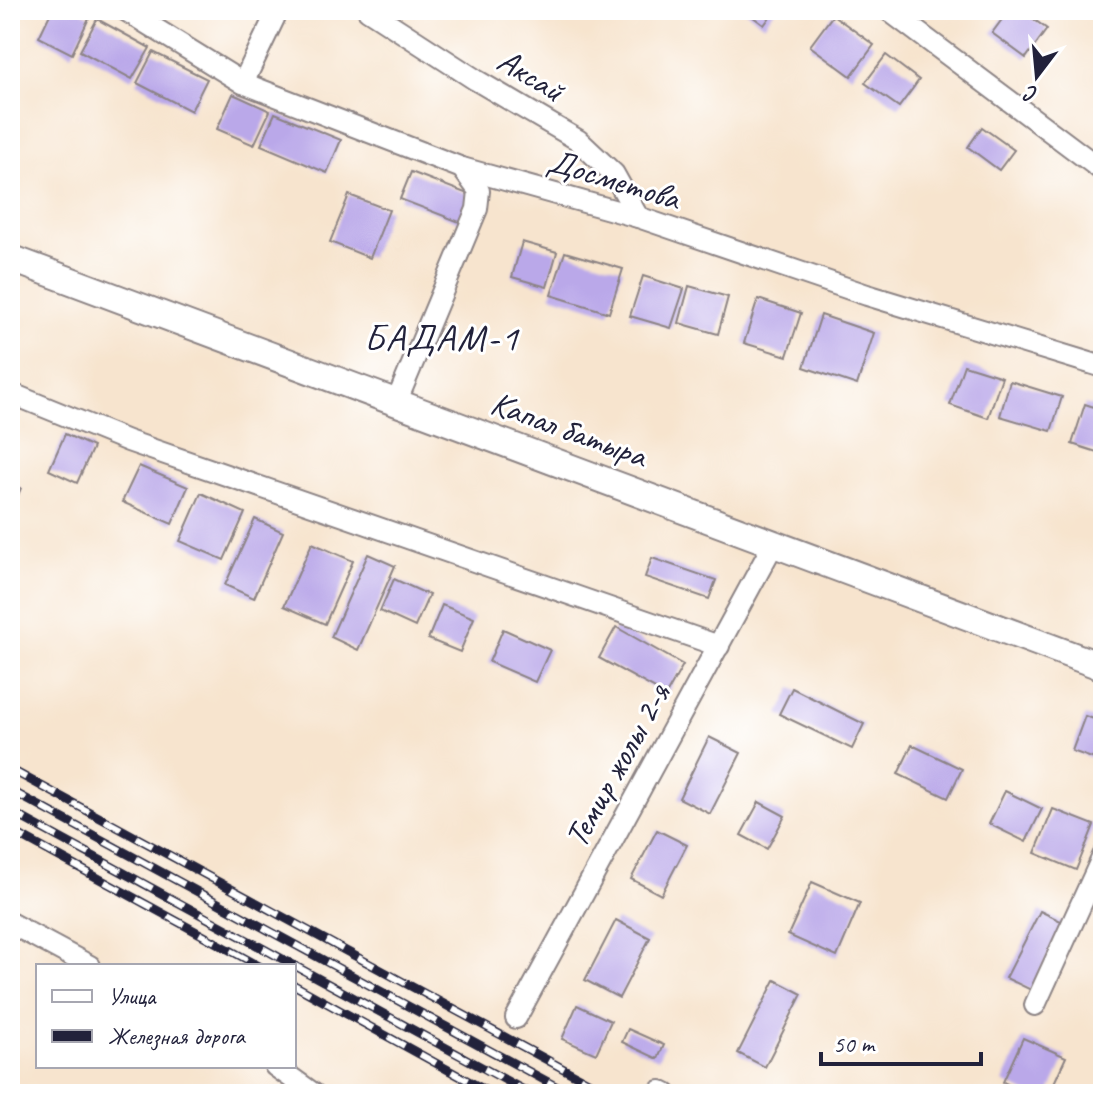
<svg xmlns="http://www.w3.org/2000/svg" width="1113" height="1104" font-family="Caveat,sans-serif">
<rect width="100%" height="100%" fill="#fff"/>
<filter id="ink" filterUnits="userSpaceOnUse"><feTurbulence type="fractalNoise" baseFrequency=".0125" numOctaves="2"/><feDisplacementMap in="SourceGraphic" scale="16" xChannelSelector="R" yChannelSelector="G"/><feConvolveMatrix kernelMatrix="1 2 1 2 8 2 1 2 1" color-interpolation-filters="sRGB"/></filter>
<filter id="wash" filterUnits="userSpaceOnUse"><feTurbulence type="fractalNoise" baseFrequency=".006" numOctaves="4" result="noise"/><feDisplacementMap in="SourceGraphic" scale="32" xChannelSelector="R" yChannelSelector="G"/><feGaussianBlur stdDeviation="1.8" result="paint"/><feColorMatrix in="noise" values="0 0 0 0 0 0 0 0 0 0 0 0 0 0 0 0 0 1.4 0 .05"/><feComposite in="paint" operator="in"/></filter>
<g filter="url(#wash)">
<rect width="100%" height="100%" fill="#f7e4ce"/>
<g id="blocks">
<g fill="#baa8e9">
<path d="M52,10H78L90,16L72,54L39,37Z"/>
<path d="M744,10H775L764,25Z"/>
<path d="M1009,10H1021L1047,29L1026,58L992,33Z"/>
<path d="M833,15L874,45L851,76L810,46Z"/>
<path d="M97,19L150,48L132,79L80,51Z"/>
<path d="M153,52L207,79L191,111L137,83Z"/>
<path d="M886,55L919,80L899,107L865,83Z"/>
<path d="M233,94L270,111L254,145L217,129Z"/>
<path d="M275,113L341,140L327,173L261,145Z"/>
<path d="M982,127L1014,150L999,170L968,147Z"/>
<path d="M411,172L473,196L462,223L400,199Z"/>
<path d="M349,195L389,210L370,258L330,242Z"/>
<path d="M522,242L557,252L547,287L512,277Z"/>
<path d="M565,252L623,269L609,313L551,295Z"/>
<path d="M643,276L684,289L671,328L630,316Z"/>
<path d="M689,286L728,297L718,334L679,323Z"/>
<path d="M758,299L801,313L787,356L744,343Z"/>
<path d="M821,315L874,333L857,385L804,367Z"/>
<path d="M964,365L1002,377L988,418L950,405Z"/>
<path d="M1010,381L1062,397L1051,431L1000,416Z"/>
<path d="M1085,404L1103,410V454L1072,444Z"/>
<path d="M65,434L93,447L77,483L49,470Z"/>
<path d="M139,466L188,487L172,524L122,502Z"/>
<path d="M10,483L21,488L10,514Z"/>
<path d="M201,493L245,513L224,560L180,541Z"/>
<path d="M255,519L283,532L254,598L225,585Z"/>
<path d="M312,543L353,561L325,624L284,606Z"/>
<path d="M368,554L395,566L358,650L331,637Z"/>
<path d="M652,558L716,580L709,599L645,577Z"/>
<path d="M394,579L429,595L415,627L380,611Z"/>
<path d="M442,605L474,618L460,652L428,639Z"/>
<path d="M616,627L683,665L666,695L599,658Z"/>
<path d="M503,629L550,650L535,682L489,662Z"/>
<path d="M792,688L864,724L852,749L779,714Z"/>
<path d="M1085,716L1103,722V762L1072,751Z"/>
<path d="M709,737L741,753L710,814L679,798Z"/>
<path d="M912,745L962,769L948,798L898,774Z"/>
<path d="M1005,791L1042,809L1026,842L989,824Z"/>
<path d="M759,802L785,816L767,849L741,835Z"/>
<path d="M1053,809L1094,825L1076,870L1035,853Z"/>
<path d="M657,830L687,845L661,895L631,879Z"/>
<path d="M812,882L860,903L837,957L788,935Z"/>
<path d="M1040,911L1065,923L1031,990L1006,978Z"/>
<path d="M616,920L650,938L619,998L585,980Z"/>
<path d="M775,980L802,994L765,1067L738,1053Z"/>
<path d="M577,1005L611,1021L596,1054L562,1039Z"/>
<path d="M628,1029L664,1045L658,1059L622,1042Z"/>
<path d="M1023,1038L1066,1057L1049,1094H1029L1003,1082Z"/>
</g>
</g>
</g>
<g filter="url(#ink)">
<use href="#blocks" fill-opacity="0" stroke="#8c8384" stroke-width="2"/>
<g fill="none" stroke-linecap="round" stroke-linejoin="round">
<g stroke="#8c8384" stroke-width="24">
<g id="minor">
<path d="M125,10L243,83L462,168L638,217L867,295L1103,367"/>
<path d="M368,10L476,80L578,140L614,174L638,217"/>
<path d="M888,10L1103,171"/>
<path d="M243,83L278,10"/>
<path d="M10,393L128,441L719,646"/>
<path d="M396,403L477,209L479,191L462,168"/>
<path d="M10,923L90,966"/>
<path d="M1035,1005L1103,856"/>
<path d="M516,1018L774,543"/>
<path d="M275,1066L314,1094"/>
<path d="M660,1091L666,1094"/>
</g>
</g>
<g stroke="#8c8384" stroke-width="30">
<path id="major" d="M10,258L1103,667"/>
</g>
<use href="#minor" stroke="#fff" stroke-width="20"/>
<use href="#major" stroke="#fff" stroke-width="26"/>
<g stroke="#22223b" stroke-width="9">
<g id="rail">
<path d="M10,769L610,1094"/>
<path d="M10,790L570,1094"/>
<path d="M10,811L531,1094"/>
<path d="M10,830L259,966"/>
<path d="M294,985L492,1094"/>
</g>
</g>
<use href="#rail" stroke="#fff" stroke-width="6" stroke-dasharray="18" stroke-linecap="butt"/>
</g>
</g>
<g text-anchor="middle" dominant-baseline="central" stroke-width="6" stroke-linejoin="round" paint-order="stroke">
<g font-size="34" fill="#22223b" stroke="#fff">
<text transform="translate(531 75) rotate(31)">Аксай</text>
<text transform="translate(614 179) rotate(17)">Досметова</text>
<text transform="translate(569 429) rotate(20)">Капал батыра</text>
<text transform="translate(617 765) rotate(-61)">Темир жолы 2-я</text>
</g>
<g font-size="38" letter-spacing="2" fill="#22223b" stroke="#fff">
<text x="442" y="337">БАДАМ-1</text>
</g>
</g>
<rect width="1113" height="1104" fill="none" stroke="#fff" stroke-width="40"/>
<rect x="36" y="964" width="260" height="104" fill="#ffffff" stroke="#a7a7b1" stroke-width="2"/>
<rect x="52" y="990" width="40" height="12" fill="#ffffff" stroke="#a7a7b1" stroke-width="2"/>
<text x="108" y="1004" font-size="24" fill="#22223b">Улица</text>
<rect x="52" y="1030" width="40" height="12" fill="#22223b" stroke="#a7a7b1" stroke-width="2"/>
<text x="108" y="1044" font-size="24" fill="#22223b">Железная дорога</text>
<g transform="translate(1037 76) rotate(196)" stroke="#ffffff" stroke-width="6" paint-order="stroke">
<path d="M0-6L14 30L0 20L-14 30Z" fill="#22223b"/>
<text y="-12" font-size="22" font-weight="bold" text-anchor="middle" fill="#22223b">С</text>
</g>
<path d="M821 1052v12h160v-12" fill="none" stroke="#22223b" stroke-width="4"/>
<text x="833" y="1052" font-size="24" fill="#22223b" stroke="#ffffff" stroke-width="6" paint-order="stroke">50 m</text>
</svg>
